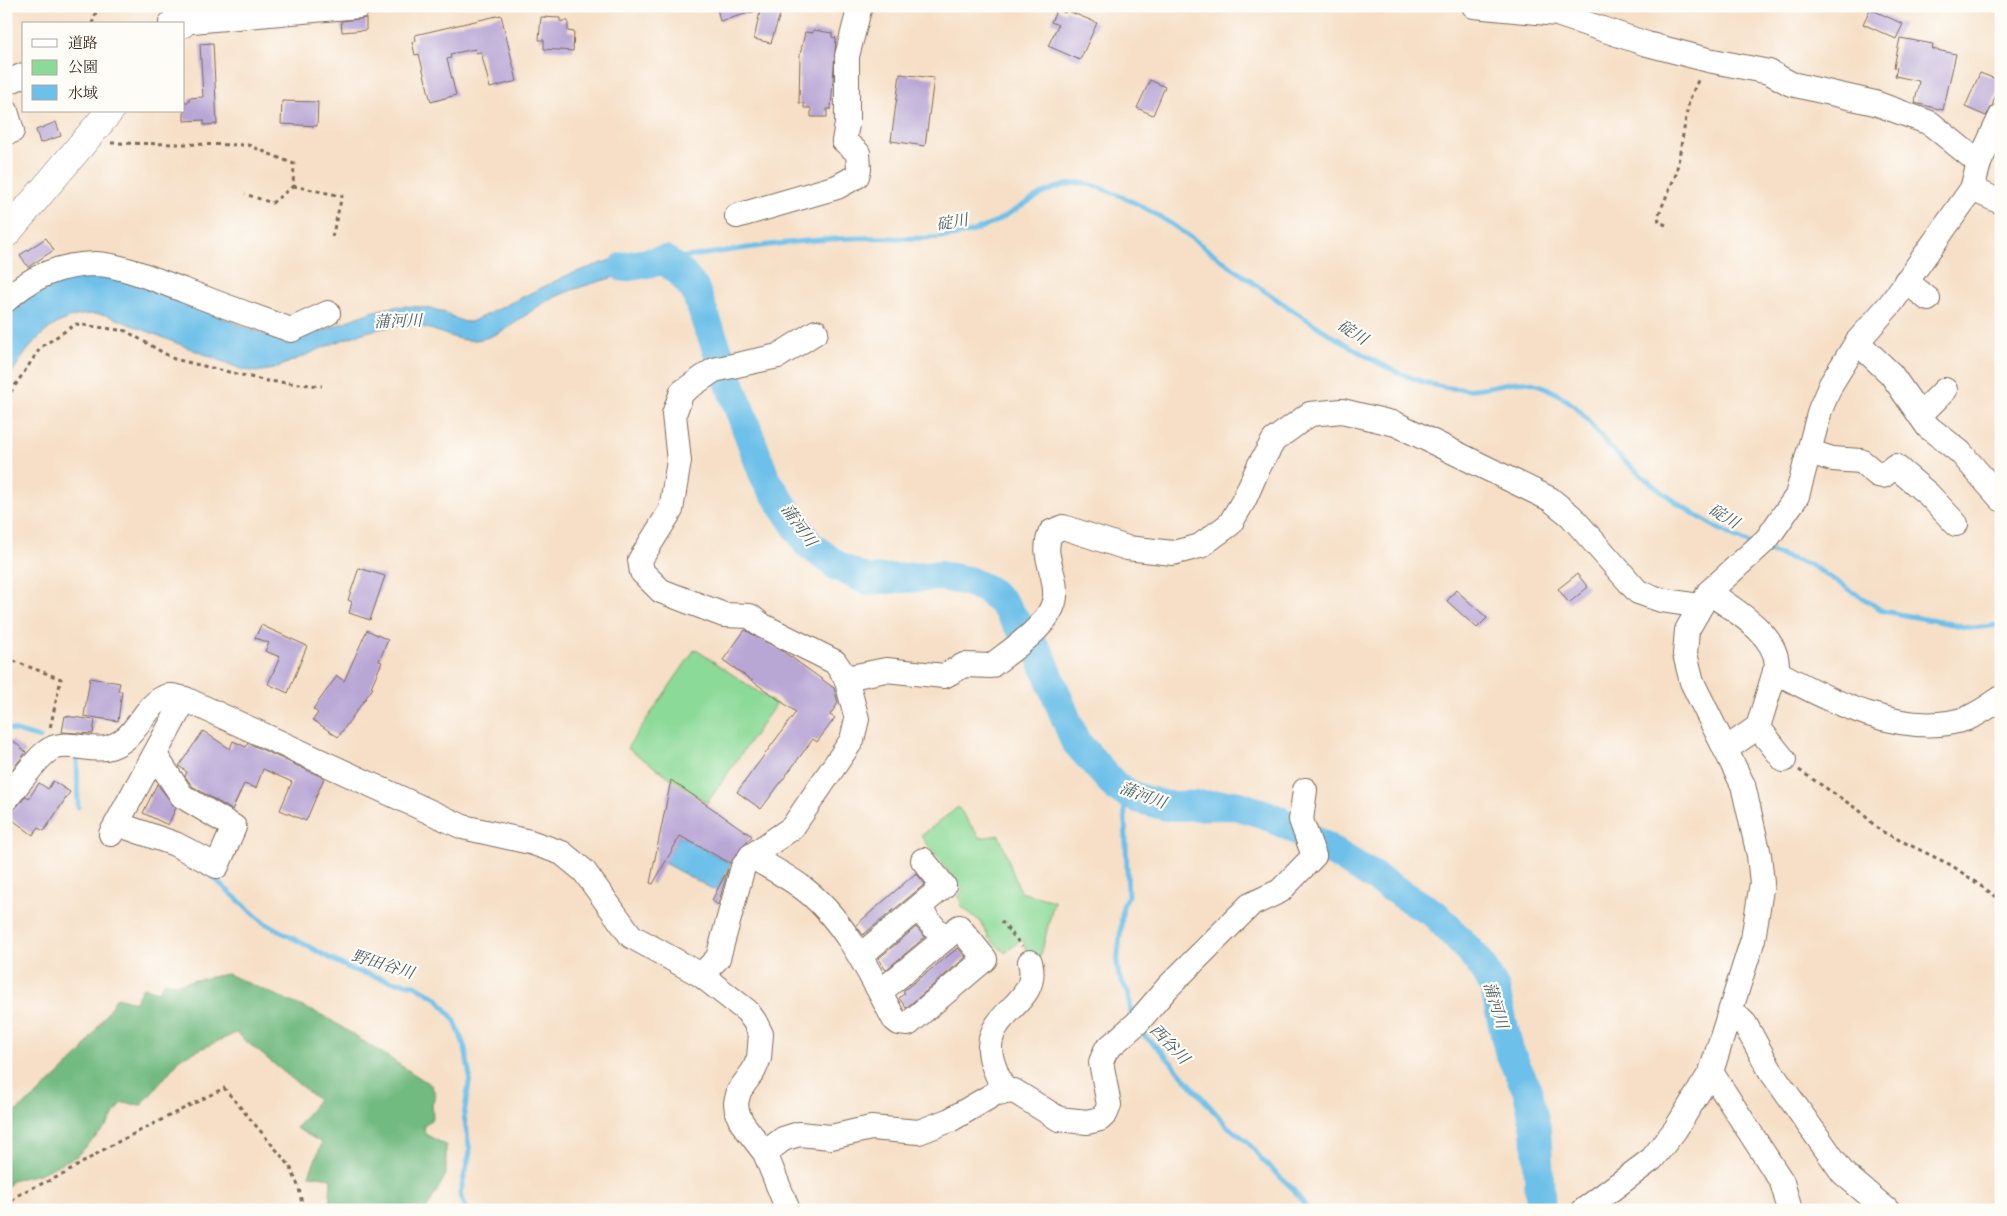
<svg xmlns="http://www.w3.org/2000/svg" width="2007" height="1216" font-family="'IM FELL French Canon','Noto Serif JP',serif">
<rect width="100%" height="100%" fill="#fdfcf7"/>
<filter id="ink" filterUnits="userSpaceOnUse"><feTurbulence type="fractalNoise" baseFrequency=".02" numOctaves="2"/><feDisplacementMap in="SourceGraphic" scale="10" xChannelSelector="R" yChannelSelector="G"/><feConvolveMatrix kernelMatrix="1 2 1 2 8 2 1 2 1" color-interpolation-filters="sRGB"/></filter>
<filter id="wash" filterUnits="userSpaceOnUse"><feTurbulence type="fractalNoise" baseFrequency=".0096" numOctaves="4" result="noise"/><feDisplacementMap in="SourceGraphic" scale="20" xChannelSelector="R" yChannelSelector="G"/><feGaussianBlur stdDeviation="1.12" result="paint"/><feColorMatrix in="noise" values="0 0 0 0 0 0 0 0 0 0 0 0 0 0 0 0 0 1.4 0 .05"/><feComposite in="paint" operator="in"/></filter>
<g filter="url(#wash)">
<rect width="100%" height="100%" fill="#f6dfc6"/>
<g fill="#8cda98" stroke="#64825b">
<path d="M695,649L776,704L707,803L627,748Z"/>
<path d="M958,807L980,838L999,835L1020,892L1054,901L1041,955L1030,957L1022,939L1005,953L989,938L981,922L963,908L958,897L963,890L921,836Z"/>
</g>
<path fill="#71ba80" stroke="#56724f" d="M227,974L326,1017L431,1085L436,1095L432,1103L433,1118L424,1126L425,1134L446,1145V1175L426,1210H329L331,1178L309,1175L322,1143L296,1128L318,1100L236,1033L181,1058L142,1105L122,1103L106,1127L77,1156L39,1174L12,1180L6,1188V1119L36,1096L81,1053L117,997L135,1002L143,987L158,992L164,982L176,984Z"/>
<g fill="#6dc0e9" stroke="#547584">
<path d="M650,255L665,260C645,273 637,272 615,277C593,283 568,290 547,301C525,313 508,333 482,339C456,345 438,327 413,326C368,323 314,353 273,369L256,372L241,369L107,315C55,308 31,342 6,382V312L48,280L98,273L133,282L276,339C318,342 353,312 394,307C409,305 429,307 443,312C454,316 460,323 471,322L568,275L611,260Z"/>
<path d="M680,836L731,864L716,891L664,863Z"/>
</g>
<g fill="none" stroke-linecap="round" stroke-linejoin="round">
<g stroke="#6dc0e9" stroke-width="5">
<path d="M665,260C729,251 794,239 859,238C894,237 928,241 962,234C1005,227 1034,186 1079,183C1089,183 1099,187 1108,191C1162,211 1205,249 1252,282C1283,304 1316,326 1349,346C1385,368 1430,392 1474,389C1509,386 1520,372 1556,393C1587,411 1592,430 1616,453C1654,489 1703,524 1752,545"/>
<path d="M1764,550L1811,565L1883,611L1972,628L2001,625"/>
<path d="M6,728L40,738"/>
<path d="M77,758L78,807"/>
<path d="M1124,793L1128,896L1123,906L1117,965L1119,976L1129,994L1131,1017"/>
<path d="M208,873L263,922L350,969L391,981L415,985L438,999L455,1021L465,1048L470,1077L464,1115L470,1152L460,1194L467,1210"/>
<path d="M1139,1031L1161,1051L1227,1126L1247,1141L1263,1161L1291,1187L1308,1210"/>
</g>
<path stroke="#6dc0e9" stroke-width="30" d="M624,267L665,260L682,274L695,290L765,478L808,544L839,567L867,580L941,576L968,581L988,590L1002,602L1041,657L1075,741L1117,788L1137,798L1167,806L1236,805L1267,815L1301,832L1436,915L1478,960L1495,989L1509,1051L1528,1092L1536,1129L1541,1210"/>
</g>
<g id="blocks">
<g fill="#b8a6d5">
<path d="M724,6H759L760,10L720,21L717,8Z"/>
<path d="M761,7L781,11L771,43L754,39Z"/>
<path d="M1057,9L1065,13L1066,10L1097,23L1080,60L1048,46L1058,25L1051,22Z"/>
<path d="M1870,9L1903,24L1896,39L1863,24Z"/>
<path d="M501,15L517,81L490,88L481,52L476,53L475,49L450,54L451,58L447,59L456,95L431,102L419,54L415,55L412,42L416,41L415,35Z"/>
<path d="M541,17L560,18V21H568V31L574,32L573,51L544,49V40H539Z"/>
<path d="M366,18V30L342,32L341,21Z"/>
<path d="M813,30L832,33V37L836,38L831,109H827V117H811V108H804V103H799L800,55L805,32L813,33Z"/>
<path d="M1900,38L1933,44L1932,49L1956,54L1943,110L1915,103L1919,81L1895,76L1897,68L1894,67Z"/>
<path d="M213,43L217,124L204,125V120L184,121V102H189V98L203,97L200,44Z"/>
<path d="M1980,73L2001,81L1992,106L1986,116L1965,107Z"/>
<path d="M900,74L934,78L925,146L891,141Z"/>
<path d="M1150,80L1165,87L1153,115L1137,108Z"/>
<path d="M282,101L318,102L317,126L281,124Z"/>
<path d="M56,122L61,136L40,143L36,130Z"/>
<path d="M46,238L54,250L28,267L20,255Z"/>
<path d="M359,568L385,576L370,620L349,613L352,602L348,600Z"/>
<path d="M1577,574L1588,587L1569,603L1558,589Z"/>
<path d="M1456,590L1487,618L1477,628L1447,601Z"/>
<path d="M261,625L307,646L288,693L268,684L280,657L265,651L269,643L255,638Z"/>
<path d="M367,630L388,640L379,661L382,662L371,687L373,688L338,737L313,720L318,713L313,709L337,676L344,681Z"/>
<path d="M745,630L784,652L834,688L838,703L830,715L835,718L817,742L813,739L761,809L737,792L796,712L723,660Z"/>
<path d="M90,678L120,683L118,691H122L118,721L84,716Z"/>
<path d="M65,716L95,720L93,734L62,732Z"/>
<path d="M203,731L230,749L233,741L246,747L248,743L324,778L306,821L280,810L292,782L263,769L256,788L244,784L232,810L192,786L185,776L187,772L179,766Z"/>
<path d="M12,740L26,752L6,777V746Z"/>
<path d="M671,780L752,836L730,863L680,836L653,884L650,883Z"/>
<path d="M53,781L70,792L44,831L38,828L33,835L14,821L8,812L16,808L26,796L29,798L39,783L48,789Z"/>
<path d="M157,784L176,808L168,825L143,813Z"/>
<path d="M728,869L718,905L712,900Z"/>
<path d="M916,873L925,884L863,935L856,925Z"/>
<path d="M916,927L925,937L886,970L878,959Z"/>
<path d="M958,948L966,957L906,1008L899,998L905,993L903,991Z"/>
</g>
</g>
</g>
<g filter="url(#ink)">
<use href="#blocks" fill-opacity="0" stroke="#7c6959" stroke-width="1"/>
<g fill="none" stroke-linecap="round" stroke-linejoin="round">
<g stroke="#7c6959" stroke-width="26">
<g id="minor">
<path d="M1474,6L1557,14L1647,44L1708,60L1769,72L1791,84L1875,103L1930,123L1979,163"/>
<path d="M171,23L359,6"/>
<path d="M6,83L24,75"/>
<path d="M6,111L12,131"/>
<path d="M1972,189L2001,202"/>
<path d="M737,216L837,187L857,176L859,169L858,153L844,141L847,124V56L860,6"/>
<path d="M1906,281L1928,299"/>
<path d="M6,300C30,277 62,264 96,264C123,265 158,281 183,290C219,304 255,317 291,330L328,313"/>
<path d="M816,332L778,356L714,370L682,392L674,414L679,461L671,510L640,560L642,572L661,591L724,615L750,616L763,626L835,662L846,678"/>
<path d="M1857,342L1891,374L1928,427L1960,452L2001,499"/>
<path d="M1920,415L1945,390"/>
<path d="M1810,452L1832,459L1861,461L1878,475L1883,476L1895,466L1929,495L1956,524"/>
<path d="M1709,592C1733,610 1776,633 1777,665L1758,727L1784,760"/>
<path d="M1775,671C1829,701 1906,740 1968,718C1980,713 1991,705 2001,698"/>
<path d="M1726,749L1758,727"/>
<path d="M6,799C18,786 38,754 53,748C69,741 89,751 106,748C137,741 140,710 163,698C170,694 178,697 185,699L463,827L530,842L562,853L584,871L631,936L701,975L747,1011L755,1022L761,1034L759,1058L754,1070L739,1091L736,1103L737,1112L742,1123L765,1153L788,1210"/>
<path d="M117,824L175,844L217,866L234,827L182,796L155,755"/>
<path d="M111,834L185,699"/>
<path d="M751,856C767,866 785,875 800,886C843,916 870,974 894,1019L899,1023L908,1024L985,959L959,927L880,992"/>
<path d="M918,908L944,939"/>
<path d="M861,955L944,886L923,860"/>
<path d="M701,975L718,958L743,867L751,856L792,828L852,740L857,719L846,678L886,670L944,676L964,665L991,666C1011,650 1053,624 1055,596C1057,572 1040,556 1051,532L1063,527L1127,548L1173,553L1200,546L1230,524L1244,500L1259,466L1274,440L1310,414L1342,411L1396,424L1550,499L1571,516L1638,592L1661,600L1700,606"/>
<path d="M1731,1010L1745,1024L1770,1070L1843,1173L1887,1210"/>
<path d="M1711,1072L1782,1182L1790,1210"/>
<path d="M1004,1091C999,1078 989,1061 990,1046C992,1009 1041,1002 1030,962"/>
<path d="M765,1153L783,1139L799,1134L831,1137L871,1128L919,1132L950,1120L996,1093L1014,1091L1059,1119L1087,1122L1100,1119L1106,1113L1109,1105L1101,1062L1106,1050L1137,1023L1168,987L1250,905L1280,891L1314,856L1301,820L1305,790"/>
<path d="M1584,1210L1652,1159L1675,1130L1711,1072L1753,939L1762,883L1759,855L1743,785L1692,682L1685,654L1687,630L1709,592L1767,539L1797,496L1820,410L1831,384L1857,342L1892,302L1972,189L1979,163L2001,116"/>
</g>
</g>
<g stroke="#7c6959" stroke-width="29">
<g id="highway">
<path d="M182,24L196,6"/>
<path d="M6,234L110,111"/>
</g>
</g>
<g stroke="#7c6959" stroke-width="3" stroke-dasharray="4 4" stroke-linecap="butt">
<path d="M92,24L98,6"/>
<path d="M111,143L248,145L294,164L293,186L272,203L245,194"/>
<path d="M293,186L342,196L332,237"/>
<path d="M1666,225L1659,222L1658,216L1676,174L1689,101L1699,78"/>
<path d="M6,399L41,347L76,324L126,331L174,359L267,381L322,386"/>
<path d="M6,658L61,679L50,728"/>
<path d="M1799,770L1860,811L1879,830L1951,865L2001,900"/>
<path d="M1001,921L1022,946"/>
<path d="M6,1206L21,1193L64,1174L108,1147L224,1088L290,1166L299,1188L303,1210"/>
</g>
<use href="#minor" stroke="#fff" stroke-width="24"/>
<use href="#highway" stroke="#fff" stroke-width="28"/>
</g>
</g>
<g text-anchor="middle" dominant-baseline="central" stroke-width="4.5" stroke-linejoin="round" paint-order="stroke">
<g font-size="16" font-style="italic" fill="#4c5e65" stroke="#fdfcf7">
<text transform="translate(952 222) rotate(-10)">碇川</text>
<text transform="translate(398 321) rotate(-2)">蒲河川</text>
<text transform="translate(1353 332) rotate(32)">碇川</text>
<text transform="translate(1724 516) rotate(31)">碇川</text>
<text transform="translate(799 525) rotate(54)">蒲河川</text>
<text transform="translate(1143 795) rotate(20)">蒲河川</text>
<text transform="translate(383 964) rotate(17)">野田谷川</text>
<text transform="translate(1496 1005) rotate(73)">蒲河川</text>
<text transform="translate(1170 1044) rotate(46)">西谷川</text>
</g>
</g>
<rect width="2007" height="1216" fill="none" stroke="#fdfcf7" stroke-width="25"/>
<rect x="22" y="22" width="162" height="90" fill="#fdfcf7" stroke="#afa8a0"/>
<rect x="32" y="39" width="25" height="8" fill="#ffffff" stroke="#afa8a0"/>
<text x="68" y="48" font-size="15" fill="#3b2a1e">道路</text>
<rect x="32" y="60" width="25" height="15" fill="#8cda98" stroke="#afa8a0"/>
<text x="68" y="72" font-size="15" fill="#3b2a1e">公園</text>
<rect x="32" y="85" width="25" height="15" fill="#6dc0e9" stroke="#afa8a0"/>
<text x="68" y="98" font-size="15" fill="#3b2a1e">水域</text>
</svg>
